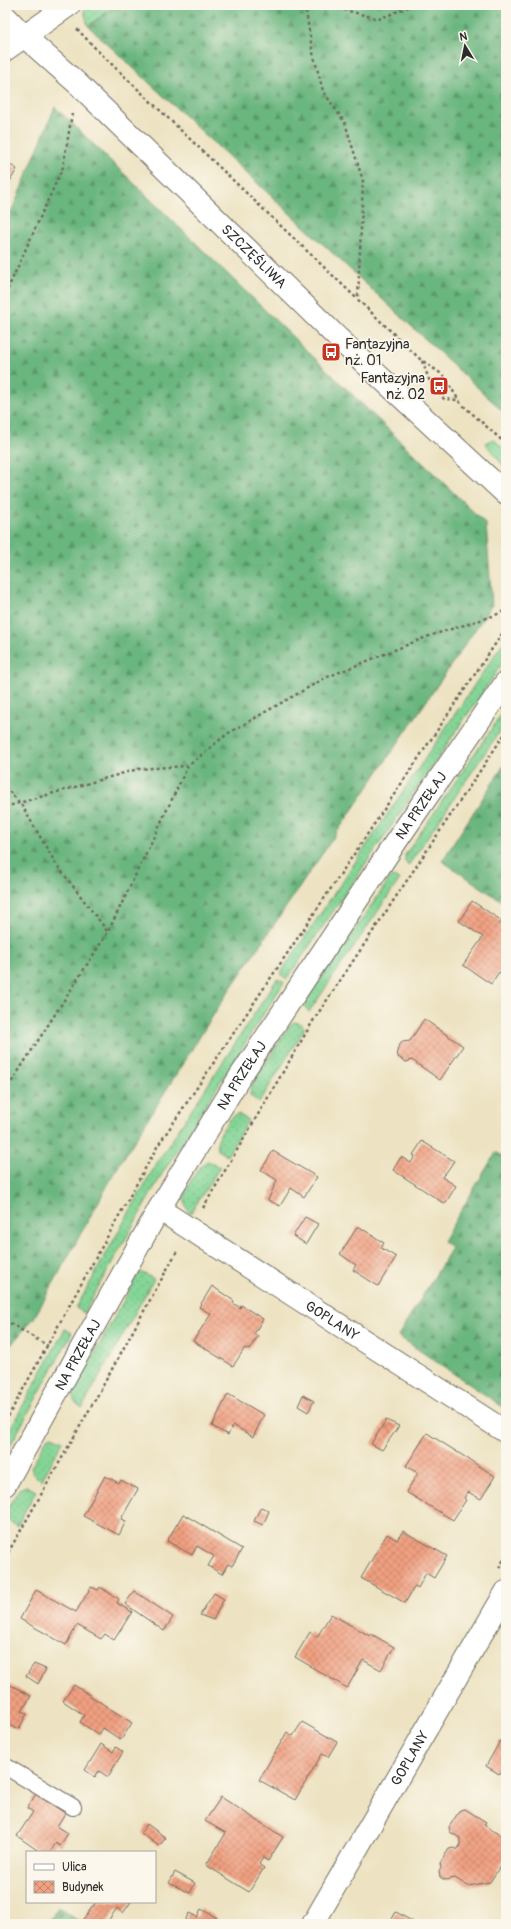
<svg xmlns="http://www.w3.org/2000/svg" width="511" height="1929" font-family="Pangolin,sans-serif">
<defs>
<pattern id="grass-dots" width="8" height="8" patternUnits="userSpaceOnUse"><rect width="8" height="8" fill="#84d596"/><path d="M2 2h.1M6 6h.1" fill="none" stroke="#72b781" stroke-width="1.8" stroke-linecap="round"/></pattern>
<pattern id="forest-firs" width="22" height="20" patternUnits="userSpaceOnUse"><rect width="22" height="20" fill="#6bb67f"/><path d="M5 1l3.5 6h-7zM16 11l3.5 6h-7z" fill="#589468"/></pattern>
<pattern id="building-cross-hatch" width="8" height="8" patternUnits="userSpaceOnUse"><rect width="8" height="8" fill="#f1a081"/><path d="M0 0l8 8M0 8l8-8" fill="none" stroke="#c3836a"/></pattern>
</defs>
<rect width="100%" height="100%" fill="#fbf7ec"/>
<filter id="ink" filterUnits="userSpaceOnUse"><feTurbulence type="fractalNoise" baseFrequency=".025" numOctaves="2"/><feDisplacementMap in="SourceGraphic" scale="8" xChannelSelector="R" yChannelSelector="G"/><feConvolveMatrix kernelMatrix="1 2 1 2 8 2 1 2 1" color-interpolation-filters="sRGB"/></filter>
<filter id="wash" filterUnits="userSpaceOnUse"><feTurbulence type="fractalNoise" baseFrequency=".012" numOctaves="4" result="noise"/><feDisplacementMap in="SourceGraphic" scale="16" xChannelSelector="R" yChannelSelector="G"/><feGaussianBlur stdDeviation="0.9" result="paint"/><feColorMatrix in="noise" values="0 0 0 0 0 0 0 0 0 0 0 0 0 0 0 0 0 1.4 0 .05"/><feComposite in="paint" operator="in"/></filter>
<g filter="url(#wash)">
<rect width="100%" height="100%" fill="#ede3c2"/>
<g fill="url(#grass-dots)" stroke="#588060">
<path d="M89,5H117L88,26L84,10Z"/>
<path d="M494,439L506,452V469L485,443Z"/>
<path d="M506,638V658L287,979L280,974Z"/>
<path d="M506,708V722L408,866L405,861V855Z"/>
<path d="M391,877L400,879L309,1012L306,1008L305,1002Z"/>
<path d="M277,979L284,982L162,1174L84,1313L76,1308L155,1166Z"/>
<path d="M294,1022L299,1023L305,1028L259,1103L250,1095L251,1086L290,1025Z"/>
<path d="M238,1114L248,1120L227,1156L217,1149C214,1140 229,1116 238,1114Z"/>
<path d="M208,1161L220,1167L190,1214C186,1209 184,1202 185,1196C186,1187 200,1163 208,1161Z"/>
<path d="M140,1273H143L154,1279L82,1408L74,1401L73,1393L137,1276Z"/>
<path d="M65,1329L72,1333L5,1455V1438Z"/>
<path d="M52,1436L63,1441L42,1480L34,1475L31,1468L47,1438Z"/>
<path d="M26,1486L36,1491L17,1526L9,1521L6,1513L19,1489Z"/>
</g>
<g fill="url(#forest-firs)" stroke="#4b7055">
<path d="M117,5H506V414L88,26Z"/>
<path d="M55,107L486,524L492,605L226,995L119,1165L34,1318L5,1352V227Z"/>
<path d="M506,762V904L442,861Z"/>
<path d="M496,1152L506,1158V1409L398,1336L452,1248L443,1241Z"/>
<path d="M58,1907L83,1924H48Z"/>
</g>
<g id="blocks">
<g fill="url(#building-cross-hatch)">
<path d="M5,162L17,169L9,183L5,180Z"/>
<path d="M472,901L502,921L499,925L506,930V972L504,975L499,972L491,984L463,965L483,937L459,921Z"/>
<path d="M424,1019L463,1046L440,1080L412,1060L406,1062L398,1057L397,1049L402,1042L410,1041Z"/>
<path d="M422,1141L454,1161L445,1174H444L442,1177L456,1186L445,1204L393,1170L401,1157L411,1163L415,1156L413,1155Z"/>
<path d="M273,1151L317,1177L304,1197L291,1188L280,1206L268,1200L277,1180L261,1170Z"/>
<path d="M305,1217L318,1224L306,1244L293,1236Z"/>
<path d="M358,1226L384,1243L381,1248L396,1257L378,1286L353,1270L356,1265L340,1254Z"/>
<path d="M212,1286L234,1301L233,1303L240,1308L241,1305L263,1319L254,1334L258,1336L249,1350L245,1348L233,1366L193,1341L211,1314L199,1307Z"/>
<path d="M228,1394L264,1415L253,1437L233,1425L228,1435L212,1426Z"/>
<path d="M303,1395L314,1401L308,1412L298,1406Z"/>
<path d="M386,1420L399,1426L382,1450L371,1444Z"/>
<path d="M427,1433L495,1476L481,1499L468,1492L464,1498L466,1500L453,1520L406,1492L418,1473L406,1466Z"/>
<path d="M105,1476L119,1483L121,1480L138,1489L121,1519L126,1521L119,1535L83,1516Z"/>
<path d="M261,1507L269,1511L263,1525L254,1521Z"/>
<path d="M183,1514L242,1549L232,1566L228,1564L222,1574L208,1566L214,1556L197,1546L192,1555L167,1541Z"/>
<path d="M403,1531L447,1556L434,1578L426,1573L418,1588L415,1586L405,1603L361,1578L387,1534L397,1540Z"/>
<path d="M91,1587L98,1590L100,1587L119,1599L117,1603L132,1612L114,1640L105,1634L101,1639L77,1625L66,1645L20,1619L36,1590L76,1612Z"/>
<path d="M134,1591L173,1617L164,1631L125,1604Z"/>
<path d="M214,1593L224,1599L213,1620L200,1615Z"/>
<path d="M331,1614L370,1636L371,1634L394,1647L381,1670L363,1660L347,1688L295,1657L310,1632L317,1637Z"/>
<path d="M34,1664L46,1669L38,1684L26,1676Z"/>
<path d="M5,1682L31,1696L22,1711L27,1714L18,1730L5,1723Z"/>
<path d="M74,1685L132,1723L121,1740L103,1728L99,1735L80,1722L84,1715L63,1701Z"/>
<path d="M302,1722L337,1742L328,1757L322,1754L295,1800L259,1780L287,1732L293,1736Z"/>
<path d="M506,1740V1775L501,1772L499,1774L486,1766L500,1741L504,1743Z"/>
<path d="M101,1744L113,1752L116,1747L123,1752L108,1777L99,1771L95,1777L85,1770Z"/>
<path d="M36,1794L65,1813L57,1826L68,1833L60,1846L56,1843L50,1852H40L17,1836L33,1812L27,1808Z"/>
<path d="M221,1797L283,1837L268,1861L263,1858L259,1864L264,1868L249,1892L206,1865L226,1833L205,1821Z"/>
<path d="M465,1809L486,1822L484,1825L506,1839V1859L504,1860L490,1882L468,1886L455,1878L445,1880L440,1877L439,1872L441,1868L440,1863L449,1849L454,1848L457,1850L460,1845V1838L450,1832L449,1827L460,1810Z"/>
<path d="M147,1824L166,1838L159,1846L141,1833Z"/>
<path d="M175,1872L195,1883L190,1893L169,1883Z"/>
<path d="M96,1902H131L123,1913L117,1908L106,1924H84L81,1922Z"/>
<path d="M201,1909L217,1918L214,1924H183L189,1913L197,1917Z"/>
<path d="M396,1912L417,1924H389Z"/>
</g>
</g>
</g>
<g filter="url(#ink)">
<use href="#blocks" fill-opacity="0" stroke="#6f6b60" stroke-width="1"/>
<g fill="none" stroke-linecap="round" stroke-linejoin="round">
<g stroke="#6f6b60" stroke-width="18">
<path id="lane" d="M5,1766L73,1807"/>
</g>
<g stroke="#6f6b60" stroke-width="24">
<g id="street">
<path id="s1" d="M5,16L25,37L78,84L340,340L506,494"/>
<path d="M5,50L69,5"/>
<path id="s2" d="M159,1209L506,1432"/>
<path id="s3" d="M5,1485L159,1209L241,1075L397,840L506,682"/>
<path id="s4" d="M313,1924L506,1592"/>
</g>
</g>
<g stroke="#6f6b60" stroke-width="2.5" stroke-dasharray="3 3" stroke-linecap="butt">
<path d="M305,5L312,49L323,91L345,123L363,181L358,298"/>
<path d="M326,5L379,19L413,5"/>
<path d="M77,29L99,52L420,359L443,375L460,402"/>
<path d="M5,295L63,167L72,114"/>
<path d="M422,361L430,382L444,399L457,400L506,444"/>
<path d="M5,787L21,804L56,864L108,932"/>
<path d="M5,807L138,769L187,766"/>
<path d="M5,1092L108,932L188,766L227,734L325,678L429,636L493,616L506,610"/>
<path d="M203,1208L313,1021L506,732"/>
<path d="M5,1320L48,1346"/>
<path d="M5,1422L157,1147L506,628"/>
<path d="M5,1558L100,1391L177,1251"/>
<path d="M499,1568L506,1556"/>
</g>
<use href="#lane" stroke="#fff" stroke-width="16"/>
<use href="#street" stroke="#fff" stroke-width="22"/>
</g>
</g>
<defs>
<g id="bus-square" transform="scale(1)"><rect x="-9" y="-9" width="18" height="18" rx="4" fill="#c8321e" stroke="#fbf7ec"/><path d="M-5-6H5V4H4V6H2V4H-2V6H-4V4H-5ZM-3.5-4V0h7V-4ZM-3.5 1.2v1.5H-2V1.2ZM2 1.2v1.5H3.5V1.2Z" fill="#fff"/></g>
</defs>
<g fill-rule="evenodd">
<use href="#bus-square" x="331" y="352"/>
<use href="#bus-square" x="439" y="386"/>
</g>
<g text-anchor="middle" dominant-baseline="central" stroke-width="3.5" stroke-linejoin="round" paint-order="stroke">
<g font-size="14" fill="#2b2b2b" stroke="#fbf7ec">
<text stroke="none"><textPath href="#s1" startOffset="346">SZCZĘŚLIWA</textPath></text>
<text stroke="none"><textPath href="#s3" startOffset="797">NA PRZEŁAJ</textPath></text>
<text stroke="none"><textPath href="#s3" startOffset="473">NA PRZEŁAJ</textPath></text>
<text stroke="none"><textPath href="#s2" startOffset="206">GOPLANY</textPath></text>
<text stroke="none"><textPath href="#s3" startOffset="149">NA PRZEŁAJ</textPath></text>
<text stroke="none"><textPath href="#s4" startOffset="192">GOPLANY</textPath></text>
</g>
<g font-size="14" fill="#2b2b2b" stroke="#fbf7ec" text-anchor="start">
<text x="345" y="344">Fantazyjna<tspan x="345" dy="16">nż. 01</tspan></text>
<text x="425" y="378" text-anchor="end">Fantazyjna<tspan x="425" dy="16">nż. 02</tspan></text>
</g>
</g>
<rect width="511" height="1929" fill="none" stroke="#fbf7ec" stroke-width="20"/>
<rect x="26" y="1851" width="130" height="52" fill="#fbf7ec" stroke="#a8a59f"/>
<rect x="34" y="1864" width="20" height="6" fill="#ffffff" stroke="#a8a59f"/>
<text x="62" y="1871" font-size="12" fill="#2b2b2b">Ulica</text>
<rect x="34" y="1881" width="20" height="12" fill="url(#building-cross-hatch)" stroke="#a8a59f"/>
<text x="62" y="1891" font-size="12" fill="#2b2b2b">Budynek</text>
<g transform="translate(465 46) rotate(350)" stroke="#fbf7ec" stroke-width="3" paint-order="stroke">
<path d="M0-3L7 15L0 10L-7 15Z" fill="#2b2b2b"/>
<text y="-6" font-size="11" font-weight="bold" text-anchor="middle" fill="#2b2b2b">N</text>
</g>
</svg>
